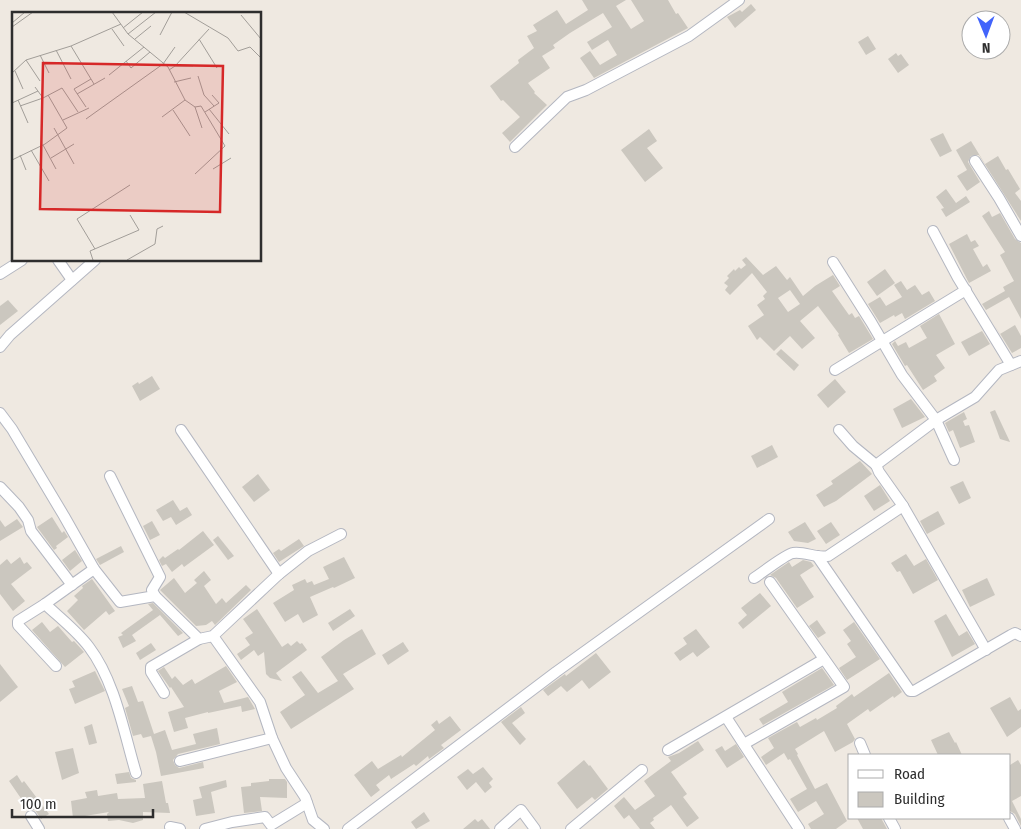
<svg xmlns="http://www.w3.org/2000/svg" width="1021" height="829" font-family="'Fira Sans Condensed',sans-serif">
<rect width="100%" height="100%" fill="#efe9e1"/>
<g fill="#cbc7bf" fill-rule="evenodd">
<path d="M582,0H626L616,6L631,29L644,21L631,0H668L676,14L678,13L688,28L594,78L580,58L590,51L600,65L617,55L608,40L592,50L587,42L612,27L603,13L570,33L553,45L555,48L542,56L550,68L528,83L535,92L534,93L547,105L510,142L502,133L520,117L503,100L501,101L490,86L519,63L518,60L534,48L527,36L537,31L533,25L557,10L566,24L588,10Z"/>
<path d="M751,4L756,10L735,28L727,17L740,10L742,12Z"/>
<path d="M868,36L876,49L866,55L858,42Z"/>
<path d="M896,53L898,56L901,54L909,65L898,73L888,59Z"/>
<path d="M649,129L657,141L647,148L663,168L645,182L621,150Z"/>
<path d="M943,133L952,151L940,157L930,139Z"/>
<path d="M971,141L985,164L998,156L1006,170L1008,169L1020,189L1015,193L1021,201V221L979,155L971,156L968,162L980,182L967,191L957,176L967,170L956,150Z"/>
<path d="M946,189L956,203L966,196L970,202L946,217L941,209L944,208L936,197Z"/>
<path d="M989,211L992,217L1000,213L1015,239L1021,243V319L1009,297L986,310L982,304L1005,291L1003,287L1014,281L1000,255L1005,252L982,216Z"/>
<path d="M967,234L971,242L975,240L979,246L973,249L983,267L987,264L991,271L969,283L949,244Z"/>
<path d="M746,257L763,275L776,266L787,280L790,277L803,296L815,286L833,275L840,286L832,291L849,315L852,313L855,318L859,316L873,339L849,353L838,335L839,334L818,306L800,321L815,338L802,349L790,336L774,351L760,337L757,340L748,326L764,315L757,305L765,299L763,296L767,292L752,273L730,295L725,290L728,286L724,283L729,278L727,276L734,269L735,271L739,267L741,269L746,265L742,260ZM790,290L800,304L788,312L778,298Z"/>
<path d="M885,269L895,283L877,296L867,282Z"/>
<path d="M901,281L907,290L915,285L922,295L929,291L935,301L905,319L902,313L895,317L894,315L880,323L868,304L880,297L886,306L902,297L894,285Z"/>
<path d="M8,300L18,311L0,325V306Z"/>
<path d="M939,314L955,344L936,355L945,368L934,376L937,381L923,390L907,365L905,366L892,344L895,341L898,346L906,342L909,348L927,338L920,326Z"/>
<path d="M994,324L1000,334L1015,325L1021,336V348L1012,353Z"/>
<path d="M982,331L990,344L969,356L961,342Z"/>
<path d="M781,349L799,365L794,371L776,354Z"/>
<path d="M152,376L160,389L140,401L132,386L138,382L139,384Z"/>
<path d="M835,379L846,392L828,408L817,395Z"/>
<path d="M911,399L925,417L902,428L893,409Z"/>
<path d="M995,410L1010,442L1000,439L990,412Z"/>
<path d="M964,412L967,419L963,421L965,426L969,425L975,442L960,448L953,430L949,432L945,423Z"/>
<path d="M772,445L778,457L757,468L751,456Z"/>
<path d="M860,461L872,474L836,501L824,507L816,495L833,484L831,481Z"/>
<path d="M258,474L270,490L254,502L242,487Z"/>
<path d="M963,481L971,498L959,504L950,487Z"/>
<path d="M880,485L890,501L874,511L864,496Z"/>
<path d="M173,500L180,511L187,507L192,515L176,525L171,517L163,521L156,510Z"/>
<path d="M938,511L945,524L927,534L920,521Z"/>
<path d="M52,517L62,533L64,531L68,537L56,546L57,548L54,550L37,527Z"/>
<path d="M17,519L23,527L0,541V520L5,527Z"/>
<path d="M152,521L160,535L150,540L143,526Z"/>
<path d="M805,522L816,539L808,543L794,541L788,532Z"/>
<path d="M831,522L840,535L826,544L817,531Z"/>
<path d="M203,531L214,545L184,567L182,564L172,572L166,564L162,566L159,560L163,556L165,558L178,549L179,550Z"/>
<path d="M218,536L234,556L228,560L213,540Z"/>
<path d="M299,539L304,546L279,562L273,553L279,549L281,551Z"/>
<path d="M121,546L124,552L100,565L96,559Z"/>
<path d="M75,550L82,561L70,571L62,560Z"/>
<path d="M906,554L914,566L926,559L938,580L913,594L900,571L897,572L891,563Z"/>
<path d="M20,557L24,564L27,562L32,568L11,584L25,601L13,611L0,594V565L7,559L11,564Z"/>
<path d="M344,557L355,578L334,588L333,587L310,597L318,615L303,623L298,614L285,622L273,603L294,590L292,585L305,579L307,583L312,581L314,585L329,579L323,567Z"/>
<path d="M803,560L811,562L814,566L800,575L814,597L797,608L776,578L770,575L789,562L792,567Z"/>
<path d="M204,571L211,580L204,586L216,604L222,598L226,603L246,585L251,590L215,625L212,621L206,625L196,626L160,590L174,578L185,593L197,583L194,580Z"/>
<path d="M987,578L995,595L970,607L962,590Z"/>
<path d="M92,579L115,611L109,615L106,611L84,630L67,611L78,600L74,596L83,588L82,586Z"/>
<path d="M760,593L771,606L743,629L738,623L747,615L741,608Z"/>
<path d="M153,603L183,633L178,636L160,615L132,635L136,641L123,648L118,637L123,635L121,633L153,610L148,604Z"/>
<path d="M257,609L282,647L288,643L291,646L297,641L300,644L302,643L307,650L276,673L282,681L270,678L266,674L264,652L258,656L254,650L241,660L237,654L250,645L245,638L253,633L243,619Z"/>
<path d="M350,609L355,616L333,631L328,623Z"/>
<path d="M946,614L959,636L967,631L975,644L952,657L934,621Z"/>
<path d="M817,620L826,633L818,638L809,626Z"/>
<path d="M42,622L50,632L58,626L72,642L74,641L84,652L65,667L32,630Z"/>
<path d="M854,622L880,659L847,680L839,668L856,657L847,644L851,641L843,630Z"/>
<path d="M362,629L376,654L343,674L354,689L291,729L280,712L305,695L292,677L301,671L318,693L338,681L321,657L344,640Z"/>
<path d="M696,629L710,647L697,657L693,652L680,661L674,653L687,644L683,638Z"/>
<path d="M403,642L409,651L388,665L382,655Z"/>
<path d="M151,643L156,650L140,660L136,653Z"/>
<path d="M596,653L611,672L589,689L582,680L567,692L561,686L548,696L543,690L565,674L566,676Z"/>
<path d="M0,664L18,687L0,702Z"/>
<path d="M226,666L237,682L219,691L224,703L248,697L255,709L242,712L241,706L208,713V712L185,718L188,728L174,732L168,712L184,707L171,687L170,688L158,671L164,667L172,679L175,676L183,685L192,679L195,684Z"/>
<path d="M822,668L834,685L763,725L759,719L788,702L782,692Z"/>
<path d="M95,671L105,691L75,704L69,689L75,687L72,681Z"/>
<path d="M889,673L902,692L894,698L893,696L870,712L868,709L847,724L855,739L853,742L835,752L824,731L795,749L798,754L797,755L815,789L827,783L847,821L836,829H811L808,824L824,814L816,801L798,812L790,799L807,789L790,759L788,760L784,753L766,765L761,757L774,748L768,738L797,722L800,727L816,718L817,720L837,708L836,706L852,694L854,697Z"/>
<path d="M132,686L138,702L143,701L154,734L165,730L172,750L196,744L193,734L217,728L220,744L178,754L173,760L175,765L179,768L203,762L204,768L161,776L156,752L151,736L143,738L141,734L133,736L125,708L129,706L122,689Z"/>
<path d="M1010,697L1018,711L1021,709V727L1007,737L990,708Z"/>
<path d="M521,707L525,713L512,723L526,739L520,745L501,722Z"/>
<path d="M450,716L461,730L441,745L444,748L429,759L428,756L416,766L414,764L391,779L389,775L376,785L380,790L371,797L354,775L372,761L378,769L401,755L402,757L435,730L431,725L437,720L439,724Z"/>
<path d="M92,724L97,743L89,745L84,727Z"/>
<path d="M949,732L955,743L956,742L962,755H938L931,740Z"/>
<path d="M698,741L704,750L671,772L687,794L683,797L699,818L687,827L671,805L653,818L654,820L650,823L655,829H640L629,815L624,819L614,806L624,797L635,810L655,796L644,781L671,761L668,757L679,753Z"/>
<path d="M736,744L744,757L727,768L715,750L722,746L725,751Z"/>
<path d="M73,748L79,773L62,780L55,752Z"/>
<path d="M584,760L589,766L590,765L608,789L595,800L592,797L577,809L557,783Z"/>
<path d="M1018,760L1021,765V796L1012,801L1021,819V826L1015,814L1010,811V765Z"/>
<path d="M483,767L493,779L489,783L492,787L485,793L476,782L467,790L457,777L468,769L473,774Z"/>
<path d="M129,772L131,778L136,780V782L117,784L115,774Z"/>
<path d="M17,775L22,783L24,781L49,814L41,819L35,810H29L9,781Z"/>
<path d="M269,779H285L287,782V798L260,797L262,811L244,813L241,787L251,786V783L269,781Z"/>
<path d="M226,780L227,787L211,792L215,813L196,816L193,800L202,798L199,787Z"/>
<path d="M162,781L166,803H168L170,813L143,812V820L133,823L119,820L108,821L107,814L109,812L73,818L71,801L87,798L85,792L97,790L98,796L117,793L118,799L145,798L143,784Z"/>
<path d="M424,812L430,821L416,829L411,822Z"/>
<path d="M857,818H881L887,829H863Z"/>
<path d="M475,819L478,822L482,819L490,829H463Z"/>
</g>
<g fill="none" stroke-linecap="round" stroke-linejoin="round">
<g stroke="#b4b7c1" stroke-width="12">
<g id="minor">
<path d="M515,147L567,97L586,90L689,36L739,0"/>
<path d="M975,161L999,198L1021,236"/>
<path d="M933,231L958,278L1011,365"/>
<path d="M58,260L72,280"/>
<path d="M833,262L871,322L902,375L936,420L954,460"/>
<path d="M0,274L22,260"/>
<path d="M0,347L10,335L95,260"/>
<path d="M835,370L966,290"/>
<path d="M0,413L12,429L64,516L94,569L120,602L155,596L199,639L213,636L279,574L308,551L341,534"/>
<path d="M181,430L279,574"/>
<path d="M839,430L853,446L876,465"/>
<path d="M110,476L160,577L152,590L155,596"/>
<path d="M0,487L19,507L28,520L31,531L72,585"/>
<path d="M817,556L910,691H914L1011,635L1015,633L1021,636"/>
<path d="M754,578C762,573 786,554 793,553C805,551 817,559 828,556L903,506"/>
<path d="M45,604C60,618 77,631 89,647C115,681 124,733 136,773"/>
<path d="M213,636L260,702L272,738L286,768L305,797L313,820L324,829"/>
<path d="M986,650L903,506L879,472L876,465L936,420L975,397L999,370L1021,361"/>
<path d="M56,666L18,625V621L45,604L94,569"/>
<path d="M164,693L151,672V667L199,639"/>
<path d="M726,717L799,829"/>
<path d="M860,743L865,755"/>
<path d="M744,744L844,687L770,582"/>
<path d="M668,750L824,659"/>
<path d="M180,761L272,738"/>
<path d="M31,816L39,829"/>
<path d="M889,818L895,829"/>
<path d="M1009,818L1015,829"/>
<path d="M170,827L180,829"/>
<path d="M205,829L232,822L265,817L271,825L307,803"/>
<path d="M348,829L556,672L769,519"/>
<path d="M500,829L521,810L535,829"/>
<path d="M571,829L642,770"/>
</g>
</g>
<use href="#minor" stroke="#fff" stroke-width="10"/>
</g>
<g transform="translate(12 12)">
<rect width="249" height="249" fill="#efe9e1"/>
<path fill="none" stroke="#a29e99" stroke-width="1" d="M100,0L116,22L156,55L173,88L183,95L189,94L213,134L183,162M172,0L216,26L226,39L238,35L249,46M229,3L249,27M0,11L13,0M0,15L21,0M111,16L131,0M100,17L112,34M116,22L144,0M148,23L160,0M123,27L139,14M187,27L205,56M59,34L82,72M44,38L59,67M28,43L37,61M14,48L28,69M114,49L119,56L138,40M163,54L197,17M157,58L163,54H181M3,59L11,77M0,61L14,48L59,34L109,12M97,63L132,35M186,64L192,83L202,94M162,70L179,66M23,75L31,86L50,76L66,100M65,82L93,66M6,88L16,111M0,91L26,79M8,94L31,86M74,95L62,77L79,67M183,95L190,116M197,97L217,122M161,98L178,124M193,100L207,91L200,83M150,105L173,88M74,107L151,52L163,35M51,108L77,96M42,116L62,152M31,133L44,157M19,138L37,169M8,143L14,158M39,146L62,132M0,148L33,132L55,116L36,83M201,157L219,146M83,237L65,207L118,173M81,248L78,239L127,218L118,203M115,248L143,232L145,217L151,214"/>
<path fill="#d62828" fill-opacity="0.15" stroke="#d62828" stroke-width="2.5" d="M31,51L211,54L208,200L28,197Z"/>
<rect width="249" height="249" fill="none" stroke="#2e2e2e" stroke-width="2.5"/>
</g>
<rect x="848" y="754" width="162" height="65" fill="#ffffff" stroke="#ababab"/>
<rect x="858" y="770" width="25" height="8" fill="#ffffff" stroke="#ababab"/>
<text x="894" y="779" font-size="15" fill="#2e2e2e">Road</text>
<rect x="858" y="792" width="25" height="15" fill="#cbc7bf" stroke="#ababab"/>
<text x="894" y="804" font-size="15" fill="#2e2e2e">Building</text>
<g transform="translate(986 35) rotate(179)"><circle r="24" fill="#ffffff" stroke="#ababab"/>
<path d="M0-4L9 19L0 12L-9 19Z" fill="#4264fb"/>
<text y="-8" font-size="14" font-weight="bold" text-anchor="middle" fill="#2e2e2e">N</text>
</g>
<path d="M12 809v8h141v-8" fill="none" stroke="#2e2e2e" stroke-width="2.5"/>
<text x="20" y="809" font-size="15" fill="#2e2e2e" stroke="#ffffff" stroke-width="4" paint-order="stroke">100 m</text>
</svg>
